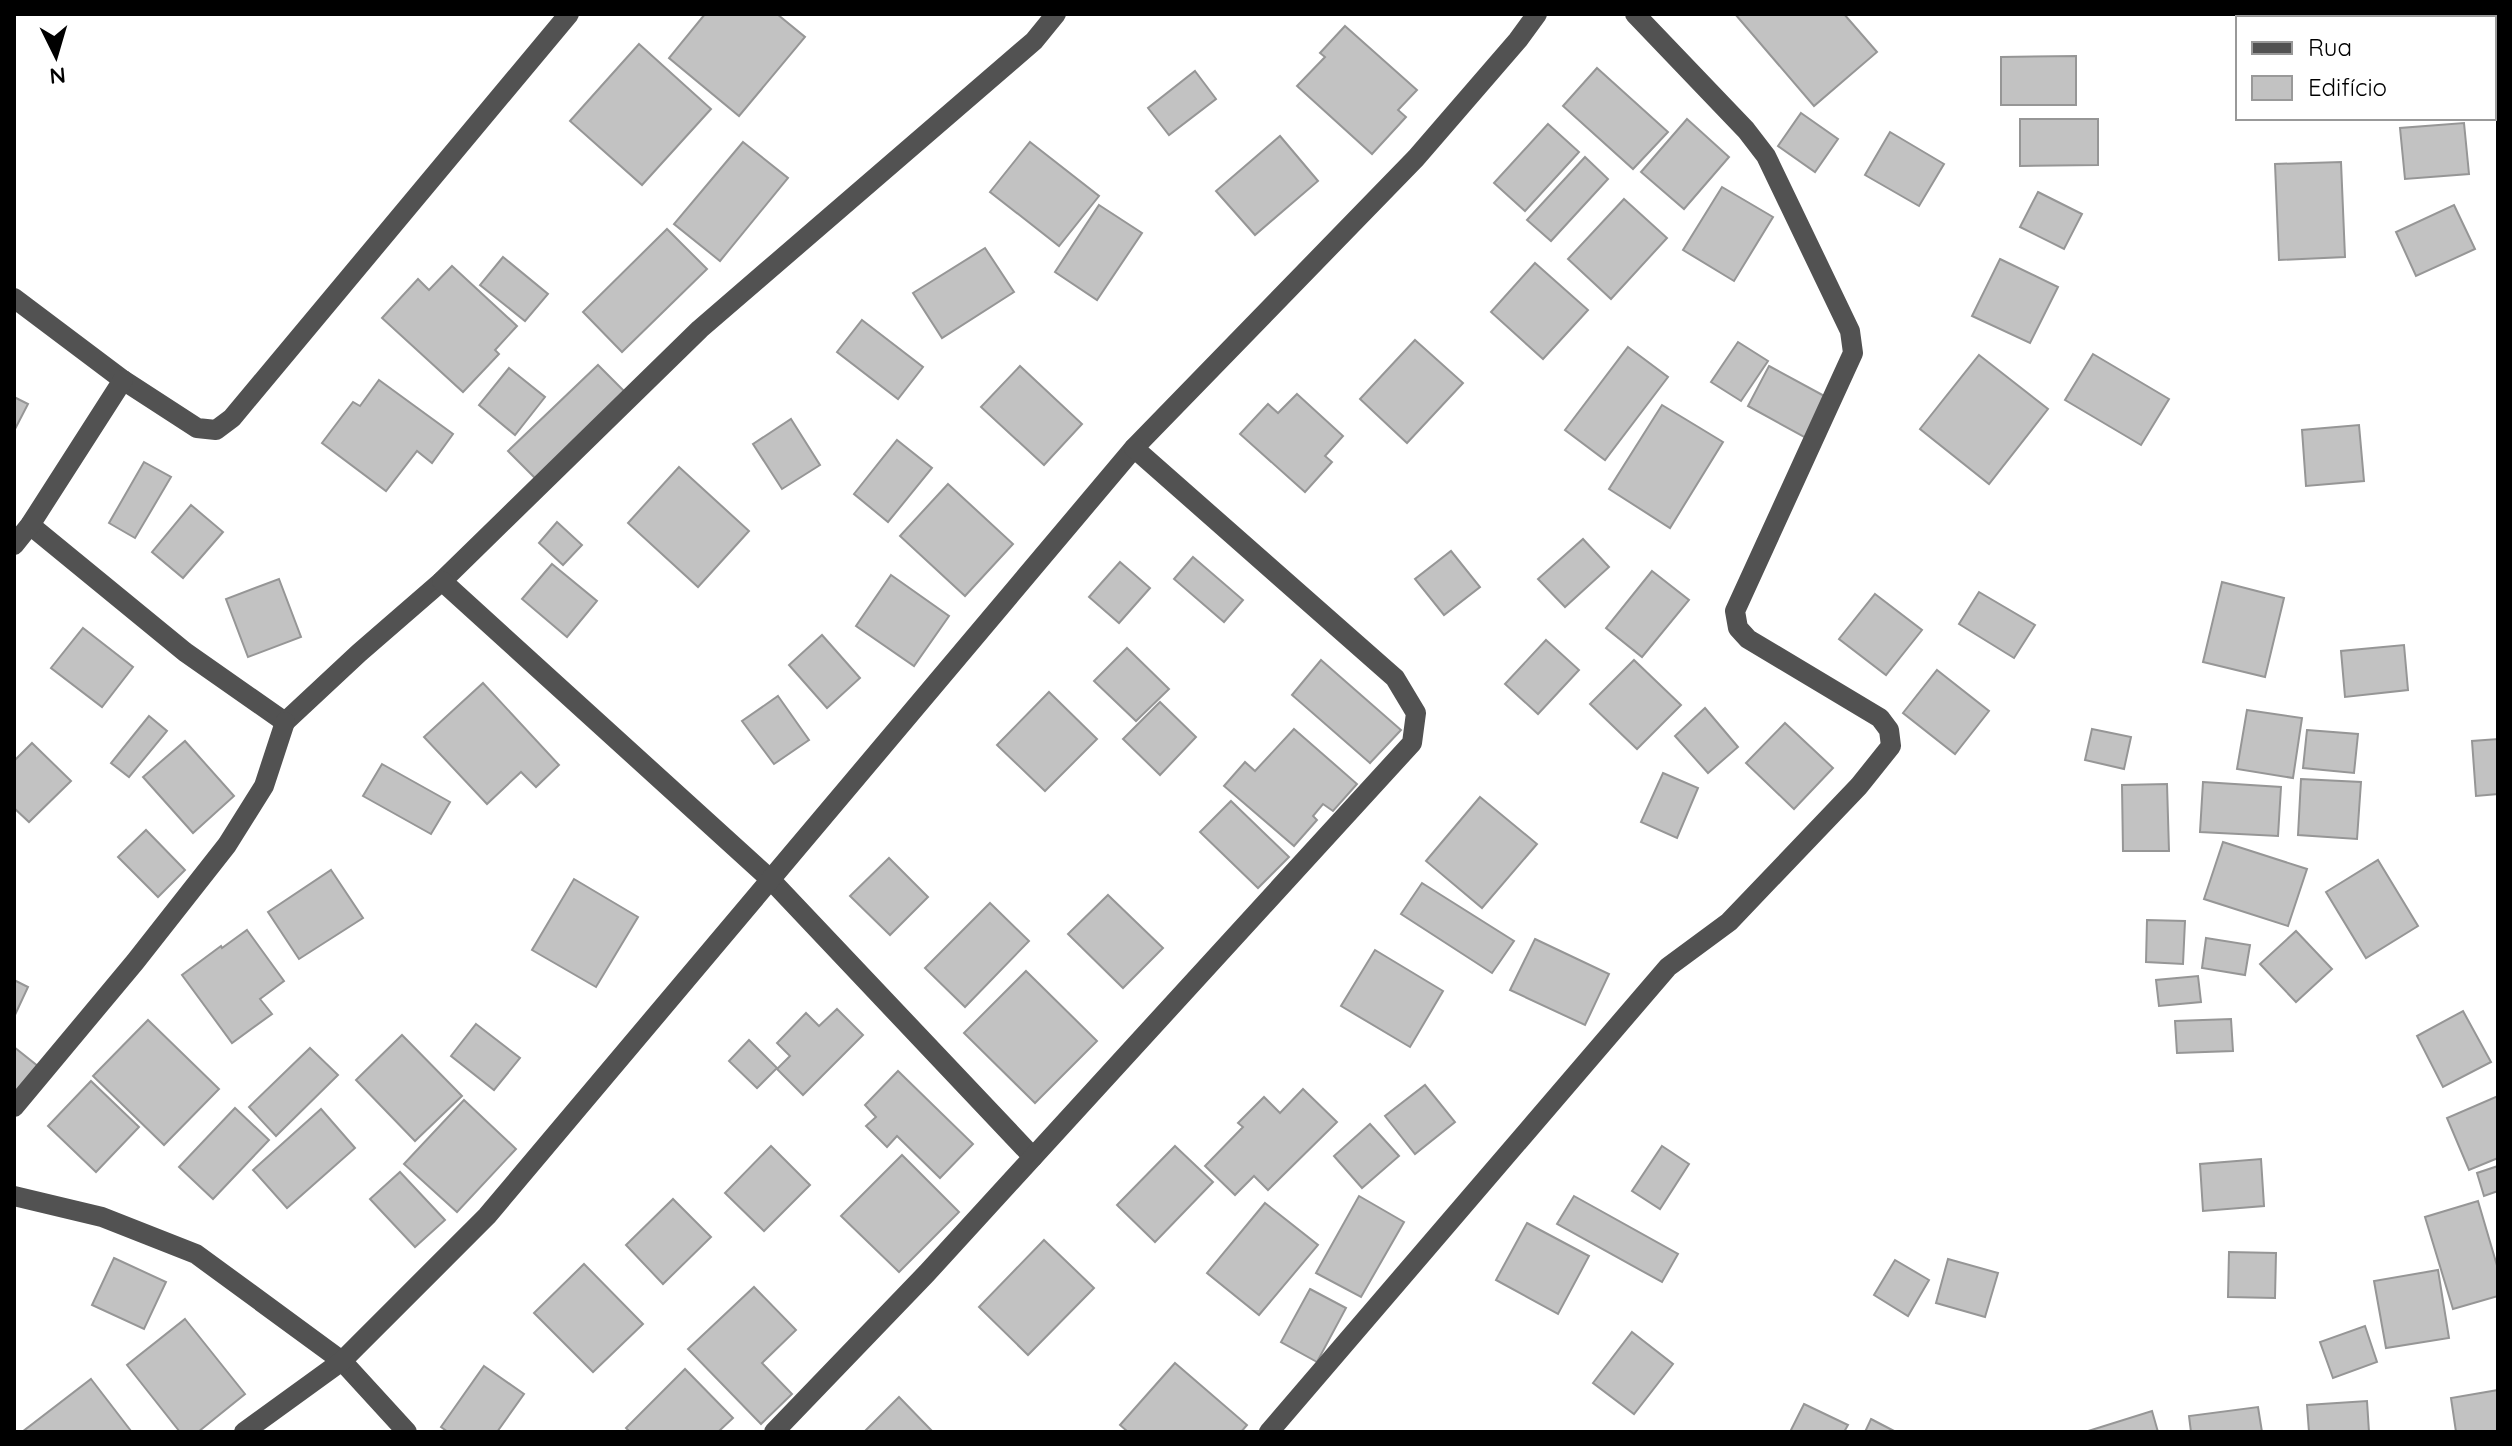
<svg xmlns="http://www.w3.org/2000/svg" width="2512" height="1446" font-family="Quicksand,sans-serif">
<rect width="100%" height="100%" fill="#fff"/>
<g fill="#c2c2c2" stroke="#969696" stroke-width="2">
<path d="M705,14H777L805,37L739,116L669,58Z"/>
<path d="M1735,14H1844L1877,52L1814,106Z"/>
<path d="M1345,26L1417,90L1398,110L1406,117L1372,154L1297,86L1325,57L1320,53Z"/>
<path d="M639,44L711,109L642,185L570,121Z"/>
<path d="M2076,56V105H2001V57Z"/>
<path d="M1597,68L1668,132L1633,169L1563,106Z"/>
<path d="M1195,71L1216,99L1169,135L1148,108Z"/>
<path d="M1801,113L1838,139L1815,172L1778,146Z"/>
<path d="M1687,119L1729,157L1684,209L1641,172Z"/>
<path d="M2020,119H2098V165L2020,166Z"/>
<path d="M2464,123L2469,174L2405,179L2400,128Z"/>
<path d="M1548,124L1579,152L1525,211L1494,183Z"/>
<path d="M1890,132L1944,164L1919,206L1865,175Z"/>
<path d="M1280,136L1318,181L1255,235L1216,191Z"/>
<path d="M743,142L788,178L720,261L674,224Z"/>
<path d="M1030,142L1099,196L1059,246L990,192Z"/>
<path d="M1585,157L1608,179L1551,241L1527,220Z"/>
<path d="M2341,162L2345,257L2279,260L2275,164Z"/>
<path d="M1722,187L1773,217L1734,281L1683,250Z"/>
<path d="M2038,192L2082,214L2064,249L2020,227Z"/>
<path d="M1624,199L1667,238L1611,299L1568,259Z"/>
<path d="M1099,205L1142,233L1097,300L1055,272Z"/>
<path d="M2454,205L2475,249L2416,276L2396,232Z"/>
<path d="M667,229L707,269L622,352L583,312Z"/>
<path d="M985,248L1014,292L942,338L913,293Z"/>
<path d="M503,257L548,294L525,321L480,285Z"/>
<path d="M2000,259L2058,287L2030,343L1972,316Z"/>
<path d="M1535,263L1588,310L1543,359L1491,312Z"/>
<path d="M452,266L517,326L495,350L499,354L463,392L382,318L418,279L429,290Z"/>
<path d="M862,320L923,367L898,399L837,352Z"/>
<path d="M1415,340L1463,383L1407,443L1360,399Z"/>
<path d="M1738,342L1768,361L1741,401L1711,382Z"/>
<path d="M1628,347L1668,377L1605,460L1565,430Z"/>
<path d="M2093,354L2169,399L2141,445L2065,400Z"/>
<path d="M1979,355L2048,409L1989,484L1920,429Z"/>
<path d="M598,365L626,393L536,479L508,451Z"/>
<path d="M1020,366L1082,424L1044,465L981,407Z"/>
<path d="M1769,366L1828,398L1806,438L1748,406Z"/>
<path d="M509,368L545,397L515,435L479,405Z"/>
<path d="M379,380L453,434L432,463L417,451L386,491L322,443L353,402L360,406Z"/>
<path d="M1297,394L1343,436L1325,456L1332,462L1305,492L1240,434L1268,404L1278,413Z"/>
<path d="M14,397L28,404L14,431Z"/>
<path d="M1662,405L1723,442L1670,528L1609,489Z"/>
<path d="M791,419L820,465L782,489L753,444Z"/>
<path d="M2359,425L2364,481L2306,486L2302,430Z"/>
<path d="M897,440L932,468L888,522L854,494Z"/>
<path d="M144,462L171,477L135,538L109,523Z"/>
<path d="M679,467L749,531L698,587L628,523Z"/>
<path d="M948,484L1013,544L965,596L900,536Z"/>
<path d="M191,505L223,532L183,578L152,552Z"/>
<path d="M557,522L582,545L563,565L539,543Z"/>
<path d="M1583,539L1609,567L1565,607L1538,579Z"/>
<path d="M1451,551L1480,587L1444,615L1415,579Z"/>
<path d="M1193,557L1243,600L1224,622L1174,579Z"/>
<path d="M1120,562L1150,588L1119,623L1089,597Z"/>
<path d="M552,564L597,601L567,637L522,599Z"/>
<path d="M1652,571L1689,600L1642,657L1606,628Z"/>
<path d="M891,575L949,616L914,666L856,626Z"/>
<path d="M279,579L301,637L248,657L226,599Z"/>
<path d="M2222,582L2284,598L2265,677L2203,662Z"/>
<path d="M1979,592L2035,625L2014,658L1959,624Z"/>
<path d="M1875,594L1922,630L1886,675L1839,639Z"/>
<path d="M83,628L133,667L102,707L51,668Z"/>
<path d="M822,635L860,678L827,708L789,665Z"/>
<path d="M1546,640L1579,670L1538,714L1505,684Z"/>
<path d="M2404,645L2408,690L2345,697L2341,651Z"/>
<path d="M1127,648L1169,689L1136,721L1094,681Z"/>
<path d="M1321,660L1401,730L1370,763L1292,695Z"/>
<path d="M1634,660L1681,705L1637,749L1590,704Z"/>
<path d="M1937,670L1989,711L1955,754L1903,713Z"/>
<path d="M483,683L559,765L536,787L521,772L487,804L424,737Z"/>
<path d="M1049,692L1097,739L1045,791L997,745Z"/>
<path d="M778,696L809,740L774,764L742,721Z"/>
<path d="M1160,702L1196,737L1160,775L1123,739Z"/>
<path d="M1705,708L1738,747L1708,773L1675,736Z"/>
<path d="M2247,710L2302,718L2293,778L2237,769Z"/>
<path d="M149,716L167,731L129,777L111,763Z"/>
<path d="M1785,723L1833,768L1794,809L1746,763Z"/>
<path d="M1294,729L1357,784L1333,811L1323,804L1313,816L1317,820L1294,846L1224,786L1245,762L1255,771Z"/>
<path d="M2092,729L2131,737L2124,769L2085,760Z"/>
<path d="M2307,730L2358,734L2354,773L2303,768Z"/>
<path d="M2498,739V794L2476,796L2472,741Z"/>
<path d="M185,741L234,796L193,833L143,777Z"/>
<path d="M32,743L71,781L29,822L14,808V761Z"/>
<path d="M382,764L450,802L431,834L363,796Z"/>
<path d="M1663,773L1698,788L1677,838L1641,822Z"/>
<path d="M2301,779L2361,782L2357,839L2298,835Z"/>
<path d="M2203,782L2281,787L2278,836L2200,832Z"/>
<path d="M2167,784L2169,851H2123L2122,785Z"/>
<path d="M1480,797L1537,844L1482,908L1426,861Z"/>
<path d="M1231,801L1289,857L1258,888L1200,832Z"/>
<path d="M146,830L185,870L158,897L118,857Z"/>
<path d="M2223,842L2307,869L2288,926L2204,899Z"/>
<path d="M889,858L928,897L890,935L850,896Z"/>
<path d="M2378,860L2418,926L2366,958L2326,892Z"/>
<path d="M331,870L363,918L299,959L268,912Z"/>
<path d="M574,879L638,917L596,987L532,950Z"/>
<path d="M1422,883L1514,941L1492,973L1401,914Z"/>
<path d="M1108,895L1163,948L1123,988L1068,934Z"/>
<path d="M990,903L1029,941L965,1007L925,968Z"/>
<path d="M2147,920L2185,921L2183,964L2146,962Z"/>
<path d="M247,930L284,981L260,999L272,1014L232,1043L182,975L221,946L222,948Z"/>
<path d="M2296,931L2332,969L2296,1002L2260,964Z"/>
<path d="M2206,938L2250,945L2245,975L2202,968Z"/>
<path d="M1535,939L1609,974L1585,1025L1510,990Z"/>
<path d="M1375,950L1443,991L1410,1047L1341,1006Z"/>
<path d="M1026,971L1097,1041L1035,1103L964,1033Z"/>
<path d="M2198,976L2201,1002L2159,1006L2156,980Z"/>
<path d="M14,980L28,987L14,1017Z"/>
<path d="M837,1009L863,1035L803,1095L777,1069L790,1056L777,1043L806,1013L819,1026Z"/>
<path d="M2463,1011L2491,1062L2443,1087L2417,1036Z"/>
<path d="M2231,1019L2233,1051L2177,1053L2175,1021Z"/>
<path d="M148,1020L219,1089L164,1145L93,1076Z"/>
<path d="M476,1024L520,1058L494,1090L451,1056Z"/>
<path d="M402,1035L462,1096L415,1141L356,1080Z"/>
<path d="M749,1040L777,1068L757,1088L729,1061Z"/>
<path d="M14,1047L39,1067L18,1093L14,1090Z"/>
<path d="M310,1048L338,1075L276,1136L249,1107Z"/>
<path d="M898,1071L973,1144L940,1178L897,1136L887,1147L866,1126L876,1117L865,1105Z"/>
<path d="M91,1081L139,1127L96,1172L48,1126Z"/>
<path d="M1425,1085L1455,1122L1415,1154L1385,1116Z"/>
<path d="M1303,1089L1337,1122L1268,1190L1254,1176L1235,1195L1205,1166L1243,1127L1238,1123L1264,1097L1280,1113Z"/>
<path d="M2498,1096V1158L2469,1170L2447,1118Z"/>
<path d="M464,1100L516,1149L457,1212L404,1164Z"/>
<path d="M235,1108L269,1140L213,1199L179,1167Z"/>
<path d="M321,1109L355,1148L287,1208L253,1170Z"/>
<path d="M1370,1124L1399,1156L1362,1188L1334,1156Z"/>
<path d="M771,1146L810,1185L764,1231L725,1193Z"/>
<path d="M1175,1146L1213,1182L1155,1242L1117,1205Z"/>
<path d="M1662,1146L1689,1164L1660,1209L1632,1191Z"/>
<path d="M902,1155L959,1212L899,1272L841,1216Z"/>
<path d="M2261,1159L2264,1206L2203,1211L2200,1164Z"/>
<path d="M2498,1166V1191L2484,1196L2477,1173Z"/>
<path d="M400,1172L445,1220L415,1247L370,1199Z"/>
<path d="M1359,1196L1404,1222L1361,1297L1316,1273Z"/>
<path d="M1574,1196L1678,1254L1662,1282L1557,1224Z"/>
<path d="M673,1199L711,1237L663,1284L626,1245Z"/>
<path d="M2478,1201L2498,1269V1296L2453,1309L2425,1217Z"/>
<path d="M1265,1203L1318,1245L1259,1315L1207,1273Z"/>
<path d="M1527,1223L1589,1256L1558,1314L1496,1280Z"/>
<path d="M1044,1240L1094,1288L1028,1355L979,1307Z"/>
<path d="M2229,1252L2276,1253L2275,1298L2228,1297Z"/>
<path d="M114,1258L166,1282L144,1329L92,1305Z"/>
<path d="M1948,1259L1998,1273L1985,1317L1936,1303Z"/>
<path d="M1895,1260L1929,1280L1908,1316L1874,1295Z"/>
<path d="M584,1264L643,1324L593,1372L534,1313Z"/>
<path d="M2438,1270L2449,1338L2386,1348L2374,1281Z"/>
<path d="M754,1287L796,1330L762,1363L792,1394L761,1424L688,1349Z"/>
<path d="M1310,1289L1346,1308L1317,1362L1281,1342Z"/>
<path d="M185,1319L245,1394L198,1432H180L127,1365Z"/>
<path d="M2365,1326L2377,1362L2333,1378L2320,1342Z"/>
<path d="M1632,1332L1673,1364L1634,1414L1593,1383Z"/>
<path d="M1175,1363L1247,1425L1241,1432H1128L1120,1425Z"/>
<path d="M484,1366L524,1394L497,1432H448L441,1427Z"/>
<path d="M685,1369L733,1418L718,1432H630L626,1428Z"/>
<path d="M91,1379L131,1431L22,1432Z"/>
<path d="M2498,1390V1432H2456L2451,1398Z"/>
<path d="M899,1397L933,1432H864Z"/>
<path d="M2367,1401L2369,1432H2309L2307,1405Z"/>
<path d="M1804,1404L1848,1425L1844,1432H1790Z"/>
<path d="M2258,1407L2262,1432H2191L2189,1416Z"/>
<path d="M2152,1411L2158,1432H2085Z"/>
<path d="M1871,1419L1896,1432H1865Z"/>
</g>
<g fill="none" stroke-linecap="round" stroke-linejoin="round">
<g stroke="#525252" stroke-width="20">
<path d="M14,298L123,380L197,428L216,430L232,418L569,14"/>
<path d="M30,525L185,652L285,722L359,653L442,581L700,329L1034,41L1056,14"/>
<path d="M14,545L30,525L123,380"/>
<path d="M442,581L770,879L1033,1157"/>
<path d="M14,1107L135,962L227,845L264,786L285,722"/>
<path d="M14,1196L102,1217L196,1254L342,1361L407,1432"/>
<path d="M244,1432L342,1361L487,1216L1134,448L1416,158L1518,40L1537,14"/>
<path d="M774,1432L927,1273L1412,743L1416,713L1395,678L1134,448"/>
<path d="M1269,1432L1668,967L1729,922L1859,786L1891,746L1889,730L1880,718L1748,639L1738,628L1735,611L1853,353L1850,331L1766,156L1746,130L1635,14"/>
</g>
</g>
<rect width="2512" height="1446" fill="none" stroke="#000000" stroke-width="32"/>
<rect x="2236" y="16" width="260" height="104" fill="#ffffff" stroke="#999999" stroke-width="2"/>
<rect x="2252" y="42" width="40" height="12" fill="#525252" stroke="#999999" stroke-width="2"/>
<text x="2308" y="56" font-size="24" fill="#000000">Rua</text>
<rect x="2252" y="76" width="40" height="24" fill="#c2c2c2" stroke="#999999" stroke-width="2"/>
<text x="2308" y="96" font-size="24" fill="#000000">Edifício</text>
<g transform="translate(56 56) rotate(175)" stroke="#ffffff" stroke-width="6" paint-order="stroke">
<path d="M0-6L14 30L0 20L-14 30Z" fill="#000000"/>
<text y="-12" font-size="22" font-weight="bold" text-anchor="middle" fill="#000000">N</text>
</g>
</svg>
